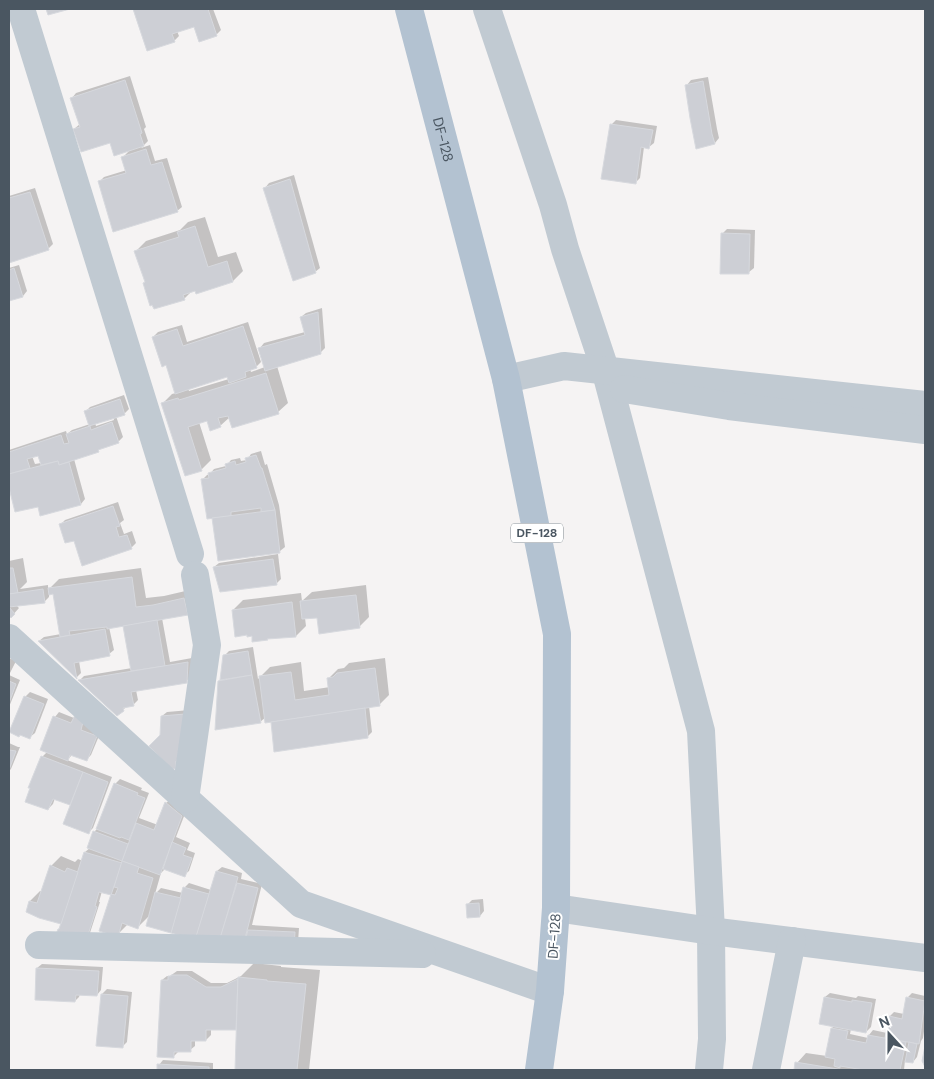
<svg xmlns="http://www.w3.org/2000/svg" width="934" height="1079" font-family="'DM Sans',sans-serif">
<rect width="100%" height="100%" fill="#f5f3f3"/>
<g fill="#0003" fill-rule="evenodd">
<path d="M134,9H213L221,30L216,35L195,25L177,31L179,36L174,41L148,49Z"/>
<path d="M130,76L146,127L144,129L148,141L141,148L150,145L155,161L167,158L182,207L177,211L99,182L104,177L127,170L123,157L130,150L111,142L74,129L80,124L72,98L76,93Z"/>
<path d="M708,77L717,129L719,138L715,143L687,85L691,80Z"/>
<path d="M616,120L657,126L654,143L649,147H644L640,178L635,183L612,124Z"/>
<path d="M294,175L320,268L315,272L265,188L269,183Z"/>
<path d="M35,188L53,244L48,249L9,261V196Z"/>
<path d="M205,217L218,257L236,252L243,271L233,281L197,292L196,290L192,291L184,299L146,282L136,251L146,241L180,230L188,222Z"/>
<path d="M727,229L755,230L754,268L749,272L722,234Z"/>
<path d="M19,265L27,291L23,296L9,300V268Z"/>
<path d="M322,308L325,348L320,353L277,366L288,403L278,412L230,417L220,426L208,420L199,422L211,460L201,470L162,404L172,394L176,393L166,364L153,337L158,332L182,325L187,342L248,322L261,362L256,367L250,369L251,372L265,367L260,348L264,343L305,332L301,317L306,313ZM227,376L229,379L189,391L188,388Z"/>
<path d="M124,395L129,409L124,414L116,416L123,437L118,442L101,447L98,451L74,459L85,499L81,504L38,505L16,511L9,483V450L66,431L67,434L72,430L90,424L85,412L90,407ZM113,417L114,420L96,426L95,423ZM39,454L41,463L35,464L32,456Z"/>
<path d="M261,451L265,465L267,464L279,505L285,547L280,551L219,560L213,517L203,479L207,475L210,474L214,469L226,466L231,460L240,458L241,461L247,460L251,454Z"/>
<path d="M118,502L124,520L120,523L124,534L132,531L136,543L131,548L74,539L60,525L65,520Z"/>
<path d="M278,554L281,579L276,584L214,567L219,563Z"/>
<path d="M23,558L27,582L20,589L48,585V590L59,579L141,568L146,598L164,596L194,589L197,604L187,614L162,618L170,662L192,658L191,677L186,681L136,690L138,700L133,705L127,706L123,710L80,680L84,676L132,668L127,624L109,627L114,650L109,654L79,661L81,673L77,677L39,641L44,637L61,634L54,593L49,594V597L44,602L16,605L19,608L11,617L9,614V561Z"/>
<path d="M366,585L369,617L359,627L318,616L305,618L306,626L296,636L253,635L233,610L243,600L301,593L302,601L312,592Z"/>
<path d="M253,647L258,679L270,667L301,662L304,691L330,687L328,679L338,669L344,668L349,663L385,658L389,695L379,705L369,706L372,732L367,737L272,721L266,717L260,722L219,681L222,679L224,656L229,651Z"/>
<path d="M9,658L16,661L9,675L20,680L9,707Z"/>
<path d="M30,692L48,699L35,733L30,737L20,734L25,697Z"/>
<path d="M190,710L183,760L175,768L161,735L162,716L167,712Z"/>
<path d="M59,712L74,718L101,731L91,755L86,760L73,754L67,760L112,777L93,828L89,832L71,805L55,798L53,804L48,809L42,757L48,751L55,717Z"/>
<path d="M9,743L18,747H20L11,769L9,771Z"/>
<path d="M120,779L142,788L141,790L149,793L139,818L158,825L166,803L171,799L186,811L176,837L190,843L187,850L195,853L189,871L184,875L165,869L161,873L155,894L161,888L183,893L184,888L189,883L211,890L217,871L222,867L242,873L241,879L262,884L252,925L299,928L297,956L195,943L150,915L138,927L128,924L117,935L112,894L102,891L99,902H100L87,942L64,919L27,912L30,901L40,891L42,892L51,866L61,856L75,862L78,859L83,861L85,852L90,848L94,832L98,828L115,784Z"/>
<path d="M483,899L484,911L480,916L467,905L472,900Z"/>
<path d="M254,963L281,966V967L320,970L309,1070H236L238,1027L236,1029H211V1035L206,1040H195V1046L190,1050L178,1052L174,1056L162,980L167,976H170L177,971H192L211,983H227L241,976Z"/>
<path d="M42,964L103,967L101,990L97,995L80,994L79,997L75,1001L37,968Z"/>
<path d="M107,989L132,992L127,1042L122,1047L102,994Z"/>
<path d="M830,993L856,998L858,996L876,999L871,1027L866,1032L851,1029L850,1034L868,1038L869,1035L873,1030L887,1033L890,1016L894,1012L904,1014L907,998L912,993L925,996V1025L923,1038L921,1041L917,1057L913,1062L905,1060L904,1070H795L797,1063L806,1053L827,1056L832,1028L835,1025L825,997Z"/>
<path d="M163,1060L213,1063V1070H158L159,1065Z"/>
</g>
<g fill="#cdcfd5" stroke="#d7d9de">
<path d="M46,9H70L48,15Z"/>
<path d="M133,9H208L217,36L199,42L194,27L172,34L175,42L147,51Z"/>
<path d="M125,80L142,133L140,134L144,146L114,156L110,143L81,152L73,129L80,127L70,98Z"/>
<path d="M703,81L712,134L715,144L696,149L690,118L685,85Z"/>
<path d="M610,124L653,130L649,149L641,147L636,184L601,179Z"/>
<path d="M146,149L151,165L162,162L178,212L113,232L98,181L126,173L121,157Z"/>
<path d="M290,179L316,273L293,281L263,188Z"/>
<path d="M30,192L49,250L9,263V198Z"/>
<path d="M195,226L208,267L227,261L233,282L196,294L195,291L183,295L185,300L154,309L152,305L150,306L143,283L145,282L134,251L179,237L177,232Z"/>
<path d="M721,233L750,234L749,274H720Z"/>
<path d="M14,268L23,297L9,301V270Z"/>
<path d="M318,312L321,354L265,371L258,348L305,335L300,317Z"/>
<path d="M243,326L257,368L245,372L246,377L229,383L227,377L175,394L166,365L162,367L152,337L177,329L183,346Z"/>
<path d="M266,373L279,414L232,428L228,416L218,418L221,427L210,431L207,421L188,427L202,471L185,476L161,403L178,398L179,400Z"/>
<path d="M120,399L125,415L89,426L84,411Z"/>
<path d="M112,422L119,443L98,450L99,452L59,465L58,461L41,465L38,456L27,459L30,468L9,474V452L61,435L64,444L69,443L66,434L90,426L91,430Z"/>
<path d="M256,455L261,468H262L275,510L261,512V508L231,512V516L207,519L201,479L209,478L208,473L226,468L225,464L235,461L236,465L246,462L245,458Z"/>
<path d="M58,461L59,465L69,462L81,505L40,516L38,507L15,512L9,488V474Z"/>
<path d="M113,506L120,526L116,527L119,537L127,535L132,549L82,566L74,541L65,543L59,524Z"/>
<path d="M275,510L280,553L218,561L212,518Z"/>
<path d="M273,559L277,585L220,592L213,567Z"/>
<path d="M9,568H13L18,593L9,594Z"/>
<path d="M132,577L136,607L153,605L184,598L188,615L107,629V627L69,631L70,635L60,637L53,594L49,595L48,588Z"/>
<path d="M43,589L45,603L9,607V594Z"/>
<path d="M356,595L360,628L319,634L317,618L302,619L300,601Z"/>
<path d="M292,602L296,637L267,639L268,640L252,642V636L247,637V635L235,637L232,610Z"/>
<path d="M9,607L15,614L11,618L9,616Z"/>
<path d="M157,620L165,666L131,671L123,626Z"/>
<path d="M105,629L110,656L74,663L77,679L38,641Z"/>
<path d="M248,651L252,675L220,680L223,655Z"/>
<path d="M188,662L187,683L131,692L134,706L123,708L124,711L117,716L78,680Z"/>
<path d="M375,668L380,706L265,723L259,676L291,672L295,700L329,695L327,678L333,677L337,673Z"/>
<path d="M252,675L261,723L215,730L218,681Z"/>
<path d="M9,681L16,684L9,703Z"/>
<path d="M24,696L44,704L30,739L20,735L19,737L9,732Z"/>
<path d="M365,708L368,738L274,752L271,722Z"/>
<path d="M185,714L184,761H176V769H172L149,746L160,735L161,716Z"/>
<path d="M75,715L83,722L81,730L97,736L87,761L70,755L68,761L40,750L53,716L71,723Z"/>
<path d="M9,750L16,751L9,770Z"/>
<path d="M41,756L83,772L70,805L53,799L48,810L25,802L30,788H28Z"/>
<path d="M83,772L108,782L89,834L63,824Z"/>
<path d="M114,783L138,793L137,795L145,798L129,840L121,837L120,838L96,829Z"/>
<path d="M165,802L182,816L160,875L122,861L136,823L154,830Z"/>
<path d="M93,831L128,844L122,861L87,848Z"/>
<path d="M172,842L186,848L183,855L192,858L185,877L163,869Z"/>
<path d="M84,852L122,863L111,895L99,892L95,906L97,907L87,938L54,940L58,929H59Z"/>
<path d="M122,861L139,867L137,873L153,878L138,929L122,923L118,937L99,931L111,894L115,895L118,888L114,887Z"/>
<path d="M50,865L65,872L67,868L78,872L61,924L39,918L26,912L29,901L37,903Z"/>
<path d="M216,871L238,877L218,946L195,939Z"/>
<path d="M237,883L258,888L241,954L217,948Z"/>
<path d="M183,887L209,894L195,940L171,933Z"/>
<path d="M155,892L181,898L171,933L146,926Z"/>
<path d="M479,903L480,917L467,918L466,904Z"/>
<path d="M248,930L295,932L293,962L240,959Z"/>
<path d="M36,968L99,971L97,996L76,995L75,1002L35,1000Z"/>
<path d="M171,975H187L206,987H221L238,979L236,1030H206V1041H191V1052H174V1058L157,1057L161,980H168V976H171Z"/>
<path d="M238,977L267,980V981L306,984L297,1070H235Z"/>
<path d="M101,994L128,996L123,1048L96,1046Z"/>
<path d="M824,997L852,1002V1000L872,1003L866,1033L819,1024Z"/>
<path d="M906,997L925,1001L919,1044L885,1038L889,1016L902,1019Z"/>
<path d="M831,1028L848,1031L846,1039L866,1043L868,1035L906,1042L900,1070H864L840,1066V1068L834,1066L835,1059L825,1057Z"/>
<path d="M909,1042L917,1044L913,1063L905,1062Z"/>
<path d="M925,1046V1067L922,1061Z"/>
<path d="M795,1062L844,1070H794Z"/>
<path d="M157,1064L209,1067V1070H157Z"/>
</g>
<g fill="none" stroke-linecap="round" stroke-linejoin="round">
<g stroke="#c1cad2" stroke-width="28">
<path d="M21,9L190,554"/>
<path d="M487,9L553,205L565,249L605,369L701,731L711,931L712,1039L709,1070"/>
<path d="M506,379L564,366L925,405"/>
<path d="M624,389L729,406L925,430"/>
<path d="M9,638L301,904L550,991"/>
<path d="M185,799L207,645L195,575"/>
<path d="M556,908L711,931L925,958"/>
<path d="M39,945L422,954"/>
<path d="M766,1070L792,941"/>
</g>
<path stroke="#b3c2d1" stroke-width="28" id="s1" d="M409,9L506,379L557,634L556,908L550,991L539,1070"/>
</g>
<g text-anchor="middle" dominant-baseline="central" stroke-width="4" stroke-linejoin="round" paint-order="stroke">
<rect fill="#fff" stroke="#808990" stroke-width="1" x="511" y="523.5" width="52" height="19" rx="4"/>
<g font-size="12" font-weight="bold" fill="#4a5661">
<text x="537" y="533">DF-128</text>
</g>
<g font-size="14" fill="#4a5661" stroke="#fff">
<text stroke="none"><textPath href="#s1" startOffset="135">DF-128</textPath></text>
<text transform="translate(554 936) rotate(-86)">DF-128</text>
</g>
</g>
<rect width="934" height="1079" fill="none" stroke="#4a5661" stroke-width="20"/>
<g transform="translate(889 1034) rotate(339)" stroke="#ffffff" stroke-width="4" paint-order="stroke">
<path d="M0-4L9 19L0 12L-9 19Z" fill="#4a5661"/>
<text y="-8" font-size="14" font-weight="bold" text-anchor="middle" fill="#4a5661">N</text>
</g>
</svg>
